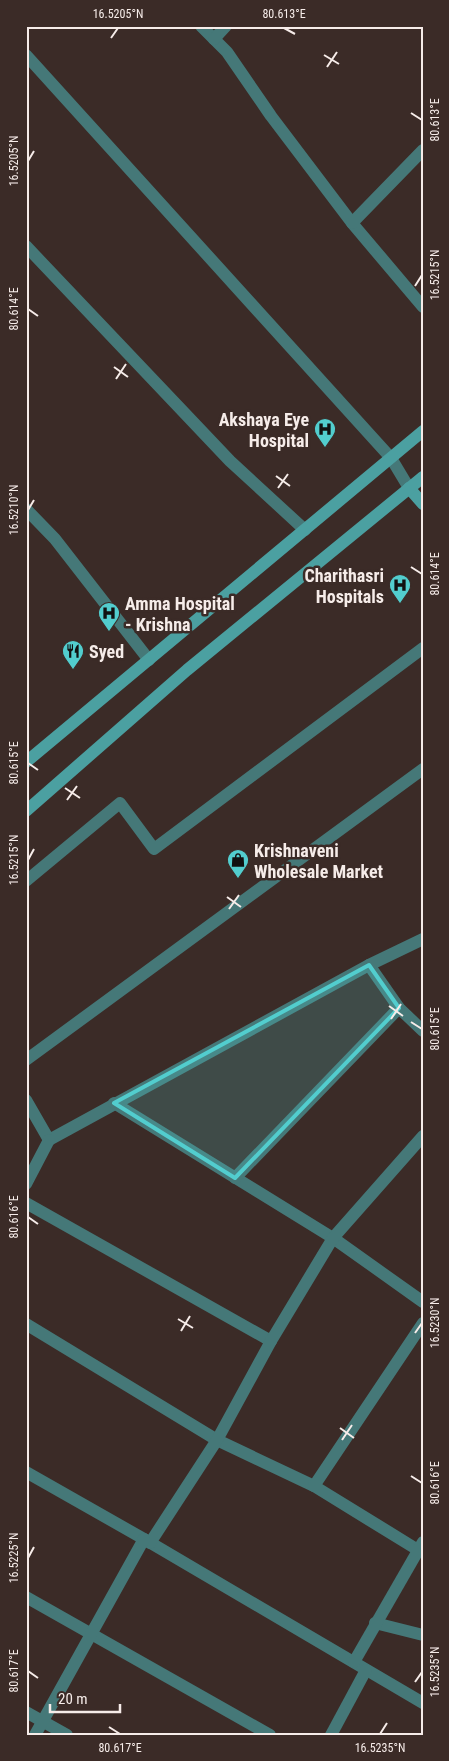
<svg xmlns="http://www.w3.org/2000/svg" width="449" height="1761" font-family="'Roboto Condensed',sans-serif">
<rect width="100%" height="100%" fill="#3b2b27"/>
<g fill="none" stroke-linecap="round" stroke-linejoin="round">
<g stroke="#457878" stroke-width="12">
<path d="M201,26L227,52L271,116L352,223L423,307"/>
<path d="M214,39L226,26"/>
<path d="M26,55L391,458L409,488"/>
<path d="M352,223L423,150"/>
<path d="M26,246L230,461L305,530"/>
<path d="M26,509L55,539L149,660"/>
<path d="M26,881L120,803L154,849L423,648"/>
<path d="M369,965L399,1008L423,1031"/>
<path d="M26,1060L423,769"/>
<path d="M26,1100L49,1140L369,965L423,939"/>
<path d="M114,1103L333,1238L423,1302"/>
<path d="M235,1178L399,1008"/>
<path d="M26,1184L49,1140"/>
<path d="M26,1203L271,1341"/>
<path d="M26,1324L217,1440L314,1486"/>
<path d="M26,1472L144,1539L423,1703"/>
<path d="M150,1543L217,1440L271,1341L333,1238L423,1136"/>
<path d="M418,1550L314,1486L423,1323"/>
<path d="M26,1597L270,1735"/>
<path d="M375,1623L423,1635"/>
<path d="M354,1662L423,1542"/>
<path d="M26,1712L67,1735"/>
<path d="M35,1735L144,1539"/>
<path d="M331,1735L366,1670"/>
</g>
<g stroke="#4ba0a1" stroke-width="12">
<path d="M409,488L423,504"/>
<path d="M26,762L423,431"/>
<path d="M26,811L187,670L423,477"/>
</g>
</g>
<path fill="#52cdce" fill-opacity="0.2" stroke="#52cdce" stroke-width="4" stroke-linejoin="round" d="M369,965L399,1008L235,1178L114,1103Z"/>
<path fill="none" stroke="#f6ece9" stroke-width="2" d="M284,28L295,34M111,38L118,28M324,55L339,64M327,67L337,52M411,113L422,120M28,161L34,151M415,286L422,275M28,309L38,316M114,367L128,377M116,379L126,364M276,476L290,486M278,488L288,474M28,510L34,500M411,567L422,574M28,763L38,770M65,788L80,798M67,800L77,786M28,860L34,849M227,897L241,907M229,909L239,895M389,1006L403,1016M391,1019L401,1004M411,1022L422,1029M28,1217L38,1224M178,1319L193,1328M181,1331L190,1316M415,1333L422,1323M340,1428L354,1438M342,1440L352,1425M411,1476L422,1483M28,1558L34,1547M28,1671L38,1678M415,1682L422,1672M109,1727L120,1734M380,1734L387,1723"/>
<defs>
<g id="hospital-pin" transform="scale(1.125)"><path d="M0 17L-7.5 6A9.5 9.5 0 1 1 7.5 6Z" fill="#52cdce" stroke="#3b2b27"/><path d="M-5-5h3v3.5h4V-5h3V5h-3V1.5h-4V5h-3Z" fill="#111"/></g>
<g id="restaurant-pin" transform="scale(1.125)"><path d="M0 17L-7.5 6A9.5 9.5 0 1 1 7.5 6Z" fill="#52cdce" stroke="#3b2b27"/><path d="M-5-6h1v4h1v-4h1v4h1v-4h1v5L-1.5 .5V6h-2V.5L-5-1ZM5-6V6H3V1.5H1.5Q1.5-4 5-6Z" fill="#111"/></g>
<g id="shop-pin" transform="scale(1.125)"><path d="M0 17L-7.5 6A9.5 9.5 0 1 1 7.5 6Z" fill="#52cdce" stroke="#3b2b27"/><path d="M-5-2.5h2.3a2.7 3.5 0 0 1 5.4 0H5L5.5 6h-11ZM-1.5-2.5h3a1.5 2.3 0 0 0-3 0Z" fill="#111"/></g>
</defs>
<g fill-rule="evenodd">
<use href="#hospital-pin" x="325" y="429"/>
<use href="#hospital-pin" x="400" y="585"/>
<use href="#hospital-pin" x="109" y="613"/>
<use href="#restaurant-pin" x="73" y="651"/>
<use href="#shop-pin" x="238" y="860"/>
</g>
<g text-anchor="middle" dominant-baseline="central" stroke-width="5" stroke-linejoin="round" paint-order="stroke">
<g font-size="18" font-weight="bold" fill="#f6ece9" stroke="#3b2b27" text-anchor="start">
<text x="309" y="419" text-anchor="end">Akshaya Eye<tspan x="309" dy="21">Hospital</tspan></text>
<text x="384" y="575" text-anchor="end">Charithasri<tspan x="384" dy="21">Hospitals</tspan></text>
<text x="125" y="603">Amma Hospital<tspan x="125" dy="21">- Krishna</tspan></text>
<text x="89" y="651">Syed</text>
<text x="254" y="850">Krishnaveni<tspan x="254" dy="21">Wholesale Market</tspan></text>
</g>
</g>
<rect width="449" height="1761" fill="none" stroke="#3b2b27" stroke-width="55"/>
<path d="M50 1704v8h70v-8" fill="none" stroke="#f6ece9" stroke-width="2.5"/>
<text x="58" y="1704" font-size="15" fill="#f6ece9" stroke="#3b2b27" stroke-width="4" paint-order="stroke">20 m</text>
<rect x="28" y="28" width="394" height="1706" fill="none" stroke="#f6ece9" stroke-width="2"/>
<g font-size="12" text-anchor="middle" fill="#f6ece9">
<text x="118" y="18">16.5205°N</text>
<text x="284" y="18">80.613°E</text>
<text transform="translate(435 120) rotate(-90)" y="4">80.613°E</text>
<text transform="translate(14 161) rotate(-90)" y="4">16.5205°N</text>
<text transform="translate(435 275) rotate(-90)" y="4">16.5215°N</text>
<text transform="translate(14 309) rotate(-90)" y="4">80.614°E</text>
<text transform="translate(14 510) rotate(-90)" y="4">16.5210°N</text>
<text transform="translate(435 574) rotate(-90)" y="4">80.614°E</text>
<text transform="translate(14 763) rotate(-90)" y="4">80.615°E</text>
<text transform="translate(14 860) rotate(-90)" y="4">16.5215°N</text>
<text transform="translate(435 1029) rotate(-90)" y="4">80.615°E</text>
<text transform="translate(14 1217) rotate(-90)" y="4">80.616°E</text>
<text transform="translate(435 1323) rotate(-90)" y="4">16.5230°N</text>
<text transform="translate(435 1483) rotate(-90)" y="4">80.616°E</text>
<text transform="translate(14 1558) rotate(-90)" y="4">16.5225°N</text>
<text transform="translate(14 1671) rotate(-90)" y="4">80.617°E</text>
<text transform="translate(435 1672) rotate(-90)" y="4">16.5235°N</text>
<text x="120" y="1752">80.617°E</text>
<text x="380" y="1752">16.5235°N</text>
</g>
</svg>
